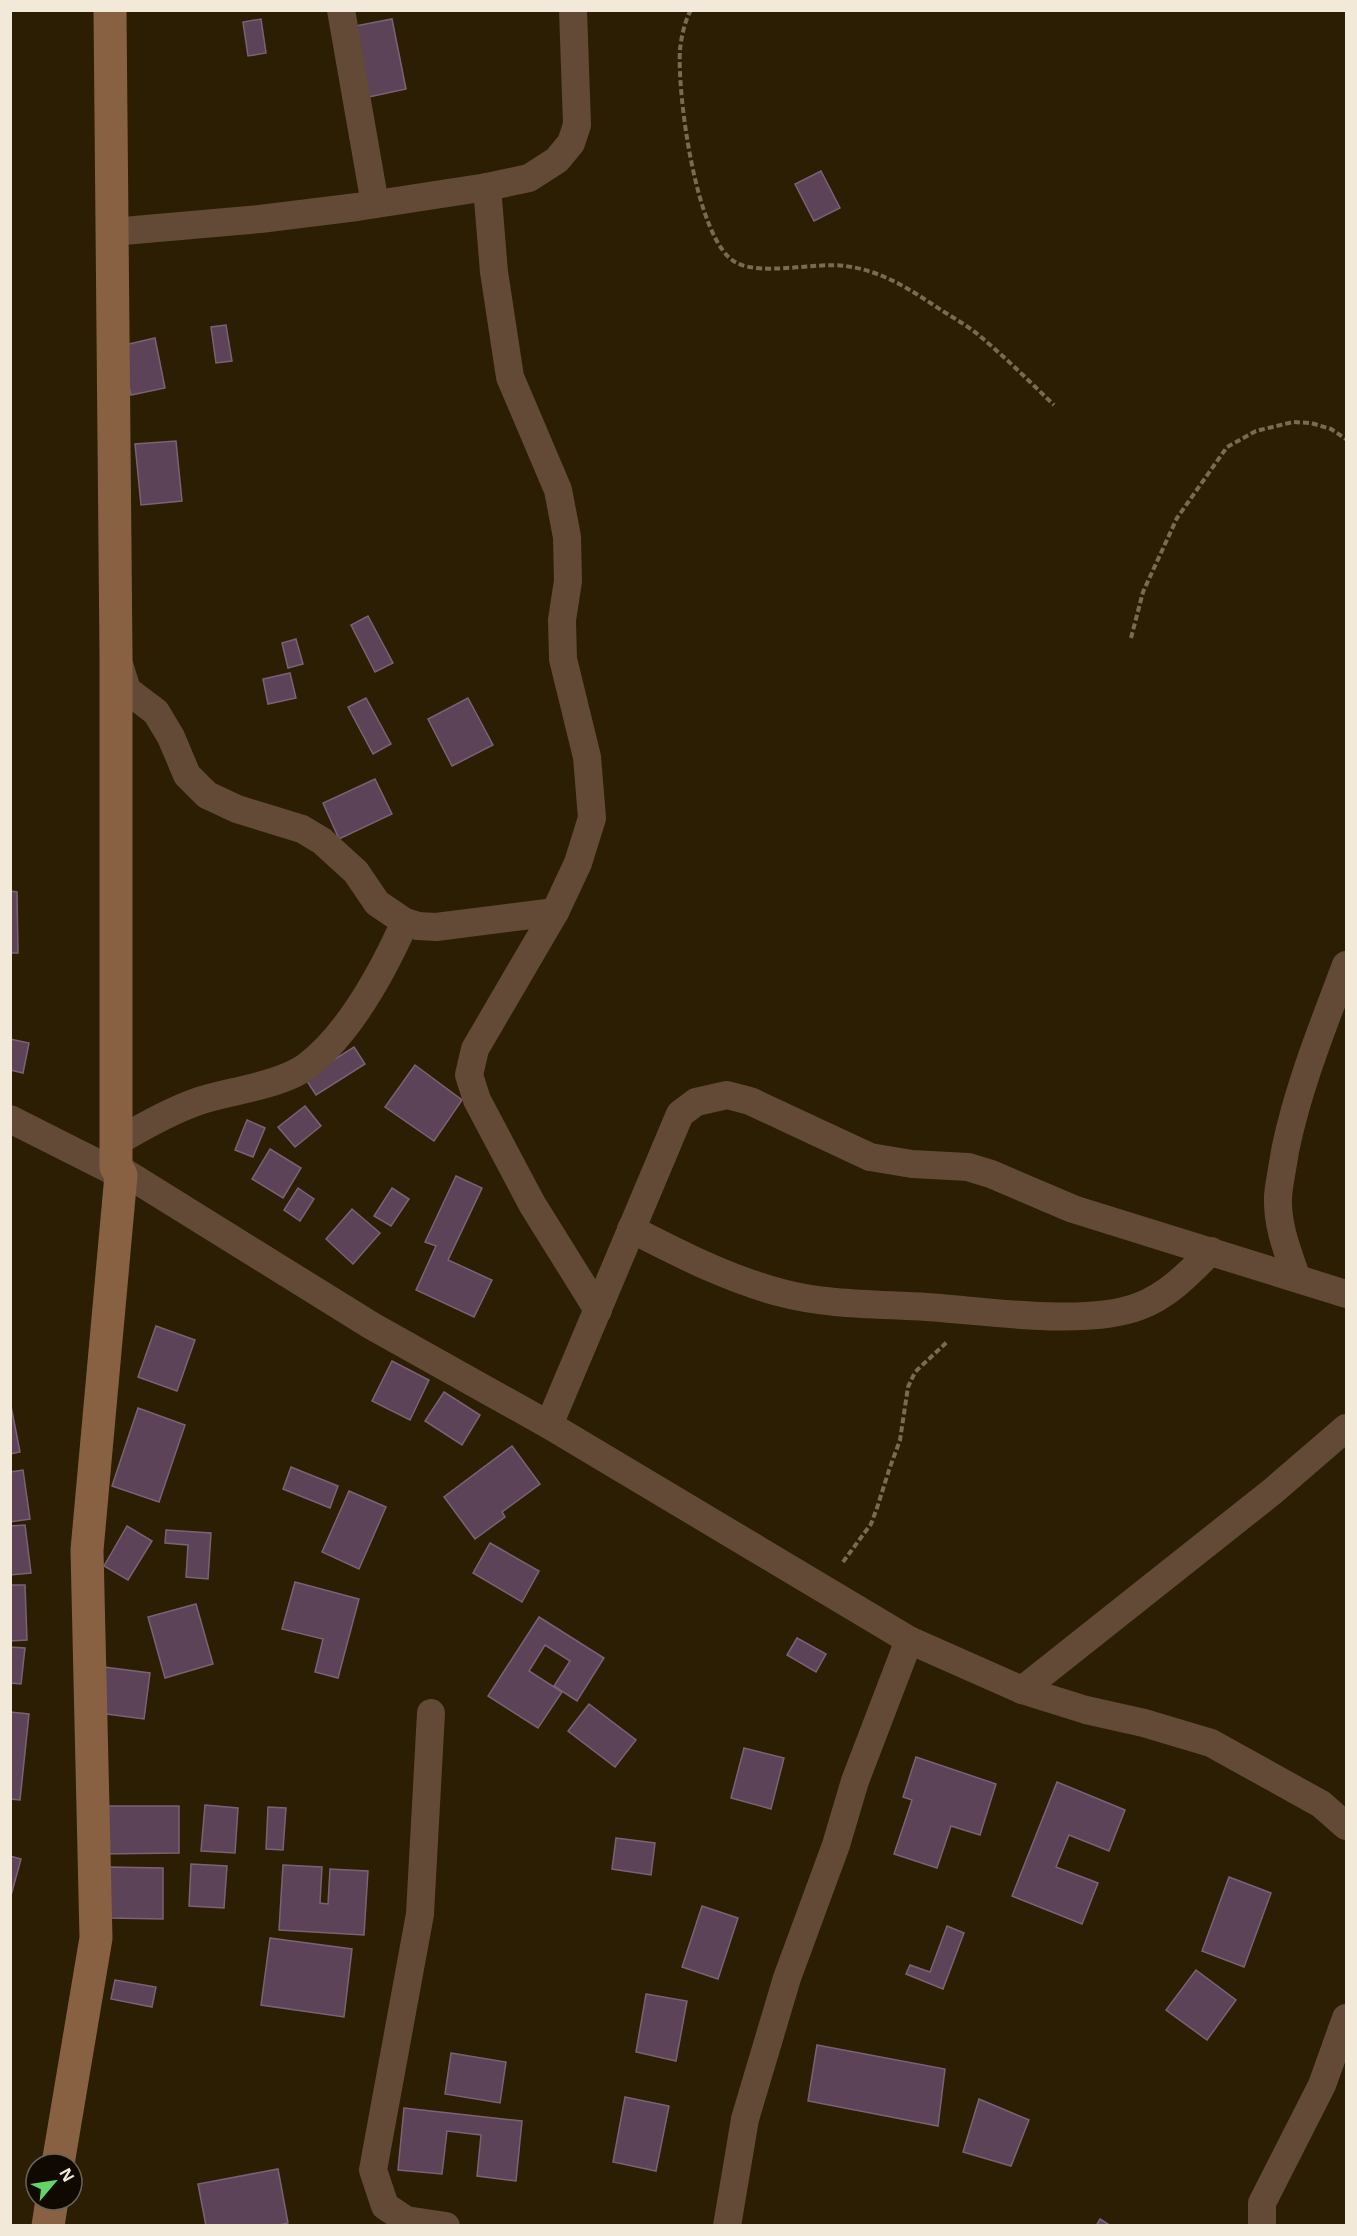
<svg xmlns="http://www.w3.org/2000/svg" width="1357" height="2236" font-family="'Noto Sans',sans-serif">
<rect width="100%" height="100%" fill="#2b1e02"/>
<g fill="#5d4358" stroke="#7c6176" stroke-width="1.5">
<path d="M261,19L266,53L248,56L243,22Z"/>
<path d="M392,19L406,89L364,98L350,27Z"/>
<path d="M821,171L840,208L814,221L795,184Z"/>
<path d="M226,325L232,361L216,363L211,327Z"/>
<path d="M155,338L165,388L131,395L120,346Z"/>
<path d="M176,441L182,501L141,505L135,444Z"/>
<path d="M368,616L393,663L375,672L351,625Z"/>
<path d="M296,639L303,664L288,668L282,643Z"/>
<path d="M290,673L296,698L268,704L263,679Z"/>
<path d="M366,698L391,744L373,754L348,707Z"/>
<path d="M468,698L493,745L452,766L428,719Z"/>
<path d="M375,779L392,814L339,839L323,803Z"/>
<path d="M10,891L17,892L18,953H10Z"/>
<path d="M10,1039L29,1043L23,1073L10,1070Z"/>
<path d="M354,1047L365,1064L316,1095L305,1078Z"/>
<path d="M415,1065L462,1100L434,1141L385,1107Z"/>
<path d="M305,1106L321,1126L295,1147L278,1127Z"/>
<path d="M247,1120L265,1128L253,1157L235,1150Z"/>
<path d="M270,1149L301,1168L283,1198L252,1179Z"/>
<path d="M456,1176L482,1188L448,1260L492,1280L474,1317L416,1290L436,1246L425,1242Z"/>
<path d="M298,1188L314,1199L300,1221L284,1210Z"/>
<path d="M392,1188L409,1199L391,1226L374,1216Z"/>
<path d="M352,1209L380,1233L353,1264L326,1239Z"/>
<path d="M156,1326L195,1340L177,1391L138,1377Z"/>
<path d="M392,1361L429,1380L410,1420L372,1401Z"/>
<path d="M444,1392L480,1415L462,1445L425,1421Z"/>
<path d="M10,1401L20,1452L10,1454Z"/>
<path d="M138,1408L185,1425L159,1502L112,1486Z"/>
<path d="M512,1446L540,1484L502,1512L505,1517L475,1539L444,1497Z"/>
<path d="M291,1467L338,1486L330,1508L283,1489Z"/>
<path d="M23,1470L30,1519L10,1522V1472Z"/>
<path d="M349,1491L386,1507L359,1569L322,1552Z"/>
<path d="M25,1525L31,1573L10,1575V1526Z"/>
<path d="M127,1526L152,1541L128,1580L104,1566Z"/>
<path d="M166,1530L211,1533L208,1579L186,1577L188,1545L165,1543Z"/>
<path d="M490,1543L539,1571L522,1602L473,1573Z"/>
<path d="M295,1582L359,1599L338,1678L315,1672L323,1639L282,1629Z"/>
<path d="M10,1585H25L27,1640L10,1641Z"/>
<path d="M196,1604L213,1664L165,1678L148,1617Z"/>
<path d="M539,1617L604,1658L577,1701L554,1686L570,1661L545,1645L529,1671L562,1692L538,1728L488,1696Z"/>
<path d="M797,1638L826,1654L816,1672L787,1655Z"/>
<path d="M10,1647L25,1648L21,1684L10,1683Z"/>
<path d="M104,1667L150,1673L144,1719L99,1713Z"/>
<path d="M589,1704L636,1740L615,1767L568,1731Z"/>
<path d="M10,1712L29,1714L20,1800L10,1799Z"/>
<path d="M744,1748L784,1758L771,1809L731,1798Z"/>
<path d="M916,1757L996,1784L980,1835L951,1826L937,1868L894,1854L912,1800L903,1797Z"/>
<path d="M1057,1782L1125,1810L1109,1851L1069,1835L1056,1867L1098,1883L1082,1924L1012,1896Z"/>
<path d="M205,1805L238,1808L235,1853L201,1851Z"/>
<path d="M100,1806H179V1853L100,1854Z"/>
<path d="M268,1807L286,1808L283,1850L266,1849Z"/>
<path d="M616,1838L655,1843L651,1875L612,1869Z"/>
<path d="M10,1856L21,1859L10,1899Z"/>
<path d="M191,1864L227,1866L224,1908L189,1906Z"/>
<path d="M283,1865L322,1867L320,1903L328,1904L330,1869L368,1871L364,1935L279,1930Z"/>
<path d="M109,1867L163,1868V1919L109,1918Z"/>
<path d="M1229,1877L1271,1893L1244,1967L1202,1951Z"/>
<path d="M702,1906L738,1918L718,1979L682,1967Z"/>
<path d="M947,1926L964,1933L943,1989L906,1974L910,1965L930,1972Z"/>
<path d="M270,1938L352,1949L344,2017L261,2005Z"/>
<path d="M1196,1970L1236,2000L1207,2040L1166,2010Z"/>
<path d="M115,1980L156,1987L152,2007L111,1999Z"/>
<path d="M646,1994L687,2001L676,2061L636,2052Z"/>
<path d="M817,2045L945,2069L938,2126L808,2101Z"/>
<path d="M451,2053L506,2062L500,2103L445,2094Z"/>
<path d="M625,2097L669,2106L656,2171L613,2162Z"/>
<path d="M979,2099L1029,2120L1011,2166L963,2152Z"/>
<path d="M404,2108L522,2121L516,2181L477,2176L481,2135L447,2131L442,2174L398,2170Z"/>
<path d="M278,2169L288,2223L274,2226H206L198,2184Z"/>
<path d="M1100,2219L1111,2226H1096Z"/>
</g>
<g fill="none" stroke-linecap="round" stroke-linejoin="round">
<g stroke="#776b54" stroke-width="4" stroke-dasharray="6 3" stroke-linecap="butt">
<path d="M691,10C685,20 681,38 680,50C677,92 696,244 737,263C763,276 814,262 845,266C878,270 905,286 932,304C948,315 966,324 981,337C1006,358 1030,382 1054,405"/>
<path d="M1131,638L1143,592L1177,518L1227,447L1256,431L1293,422L1311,423L1331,429L1346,439"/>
<path d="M843,1562L871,1524L877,1508L889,1470L900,1440L908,1387L915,1372L947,1342"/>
</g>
<g stroke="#624a37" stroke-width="28">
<path d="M341,10L375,204"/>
<path d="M487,187L494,272L510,377L558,490L567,537L568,581L562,620L563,659L587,757L592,818L578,863L555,912L475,1049L469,1075L477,1100L532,1204L598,1310"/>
<path d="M112,232L260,219L357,207L487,187L529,178L557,160L571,143L577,125L573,10"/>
<path d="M118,661L127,690L156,712L171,737L187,775L207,795L237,809L302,829L322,841L356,872L377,903L405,922L418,926L436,927L555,912"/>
<path d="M10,1119L121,1175"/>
<path d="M116,1142C143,1127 170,1111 199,1101C230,1091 282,1085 307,1066C351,1032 383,971 405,922"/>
<path d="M116,1167L372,1326L549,1425L909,1640L1022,1690L1086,1710L1144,1723L1211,1743L1321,1804L1346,1826"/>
<path d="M631,1229C680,1254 728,1279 782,1293C826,1305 881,1304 927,1307C986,1311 1086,1327 1140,1306C1169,1295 1190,1272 1211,1251"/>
<path d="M1296,1276C1287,1250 1277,1225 1278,1197C1279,1182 1283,1166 1285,1151C1298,1087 1323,1026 1346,965"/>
<path d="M549,1425L680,1114L696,1102L727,1095L750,1101L870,1157L912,1164L968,1167L991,1174L1073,1209L1346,1294"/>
<path d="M1022,1690L1273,1491L1346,1428"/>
<path d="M431,1713L420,1914L373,2170L385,2206L406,2220L446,2226"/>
<path d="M727,2226L745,2119L787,1978L836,1845L855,1781L909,1640"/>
<path d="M1262,2226V2203L1322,2085L1346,2018"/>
</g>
<g stroke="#876142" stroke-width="33">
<path d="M58,2164L96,1938L87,1550L121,1175L116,1167V656L110,10"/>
<path d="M48,2226L52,2200"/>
</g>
</g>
<rect width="1357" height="2236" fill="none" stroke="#f2e9d9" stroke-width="24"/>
<g transform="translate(54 2182) rotate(61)"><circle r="28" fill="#0f0901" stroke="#6a6357" stroke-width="1.5"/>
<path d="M0-4.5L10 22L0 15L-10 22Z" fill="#65d467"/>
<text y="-9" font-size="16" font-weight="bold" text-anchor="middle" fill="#f2e9d9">N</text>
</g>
</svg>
